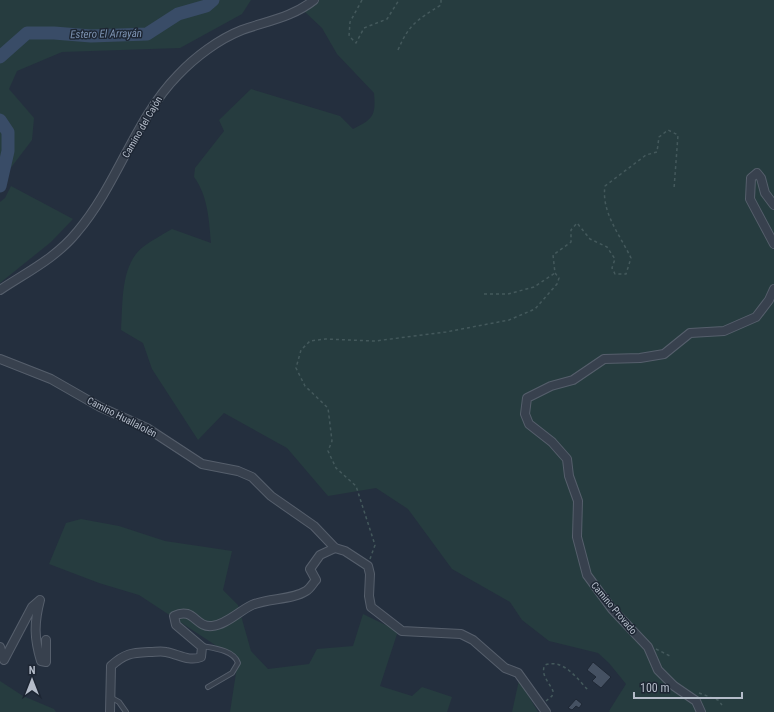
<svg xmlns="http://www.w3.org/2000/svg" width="774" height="712" font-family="'Roboto Condensed',sans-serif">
<rect width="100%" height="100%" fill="#242f3e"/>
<g fill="#263c3f">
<path d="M0,0H251L242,14L180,48L62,52L17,71L9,89L34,118L32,140L0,182Z"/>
<path d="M318,0H774V712H610L609,711L626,684L609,663L598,653L549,641L522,620L510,602L452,569L408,509L376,488L328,496L287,448L224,413L198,440L152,369L143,343L121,330C123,304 120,265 143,247C152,240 162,235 172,229L211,243C209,220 208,196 194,177L195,168L224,131L219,120L251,89L340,116L353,129C373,119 376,116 374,93L337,54L322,28L305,12Z"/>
<path d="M11,186L73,219L51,242L0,283V202L5,198Z"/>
<path d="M81,519L119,526L165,541L232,551L223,590L238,605L251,651L268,669L309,664L317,649L353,646L363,614L398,631L380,686L412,696L422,687L452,697L447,712H230L238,660L139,595L99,583L49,564L66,523Z"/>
<path d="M519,680L538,712H512Z"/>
<path d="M0,681L23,696L54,709L56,712H0Z"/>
</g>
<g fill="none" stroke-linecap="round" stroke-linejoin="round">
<g stroke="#394c67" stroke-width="13">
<path d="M0,57L27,33H54L91,36L147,34L178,14L206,6L213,0"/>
<path d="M0,120L8,132V151L0,186"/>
</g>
</g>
<g fill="#455162" stroke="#1f2835">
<path d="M593,662L611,677L601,688L592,681L596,677L587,670Z"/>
<path d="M576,699L582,704L579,708L576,706L572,710L568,708Z"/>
</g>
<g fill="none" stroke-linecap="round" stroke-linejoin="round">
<g stroke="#565f6c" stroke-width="6">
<g id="lane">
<path d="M202,646C213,648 234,650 238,663L232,673L208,687"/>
<path d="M110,697L119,702L126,712"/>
</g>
</g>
<g stroke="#565f6c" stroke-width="10">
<g id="street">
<path d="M774,205L765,193L761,178L757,173L751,178L750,199L774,244"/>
<path d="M0,290C27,272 56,258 77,232C118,184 134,120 178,75C195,57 219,39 242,30C267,21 293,17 314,0"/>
<path d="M0,359L51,379L100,407L147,428L202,464L238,471L252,477L271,496L314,526L335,548L345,551L368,566L370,574L369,596L371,607L402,631L461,634L473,640L505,668L518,673L546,712"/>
<path d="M0,647L4,660L32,607L40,600C34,623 34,638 41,661L46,662V640"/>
<path d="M110,712L111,666C125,653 132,653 150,652C155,652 161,651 166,652C178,654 189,662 201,657L202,647L176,625L174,616C194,606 195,628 212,626C226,625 239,611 252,605C268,598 292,600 306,591C310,589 313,583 316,580L310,569L320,555L335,548"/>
<path d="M701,712L696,701L674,686L658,670L648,647L612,609L587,575L577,537L578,501L569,476L567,459L552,442L529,424L525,414L527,398L551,386L573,380L604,359L640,358L664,354L690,333L724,331L756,317L769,300L774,289"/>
</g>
</g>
<g stroke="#44595c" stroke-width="1.5" stroke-dasharray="3 3" stroke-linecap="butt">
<path d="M362,0L350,22L349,36L356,43L364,28L387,19L399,0"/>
<path d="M398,50C409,24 417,20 441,5V0"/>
<path d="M484,294H508L534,287L555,273"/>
<path d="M370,559L375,545L356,486L336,468L328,451L332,441L328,408L305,386L296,368L301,350L310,341L325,339L375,341L446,332L509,320L535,309L557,284L559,278L555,273L553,255L571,242V230L577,223L590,239L607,247L615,259L612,268L615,274H626L631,258C620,235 601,212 605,186L646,155L657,152L659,137L668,130L678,135L674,189"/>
<path d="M656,649L670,656"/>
<path d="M699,693L718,700L722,705"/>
<path d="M546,701L552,696L553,691C549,682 540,674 545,665C564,658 578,680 589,691"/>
</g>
<use href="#lane" stroke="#38414e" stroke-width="4"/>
<use href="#street" stroke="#38414e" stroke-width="8"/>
</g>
<g text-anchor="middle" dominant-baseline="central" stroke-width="3" stroke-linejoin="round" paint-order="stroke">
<g font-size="10" fill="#b4bcc9" stroke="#1d2633">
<text transform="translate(142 127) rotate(-60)">Camino del Cajón</text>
<text transform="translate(122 417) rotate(27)">Camino Huallalolén</text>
<text transform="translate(614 608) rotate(50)">Camino Provado</text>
</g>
<g font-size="11" font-style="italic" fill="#7c92b1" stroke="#1d2633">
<text transform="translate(106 34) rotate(-1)">Estero El Arrayán</text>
</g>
</g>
<g transform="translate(32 680)" stroke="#1d2633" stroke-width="3" paint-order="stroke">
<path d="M0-3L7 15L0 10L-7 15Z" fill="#b4bcc9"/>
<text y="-6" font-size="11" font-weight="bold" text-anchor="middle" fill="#b4bcc9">N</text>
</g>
<path d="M634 692v6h108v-6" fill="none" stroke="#b4bcc9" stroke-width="2"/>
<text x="640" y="692" font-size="12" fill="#b4bcc9" stroke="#1d2633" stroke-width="3" paint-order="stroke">100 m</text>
</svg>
